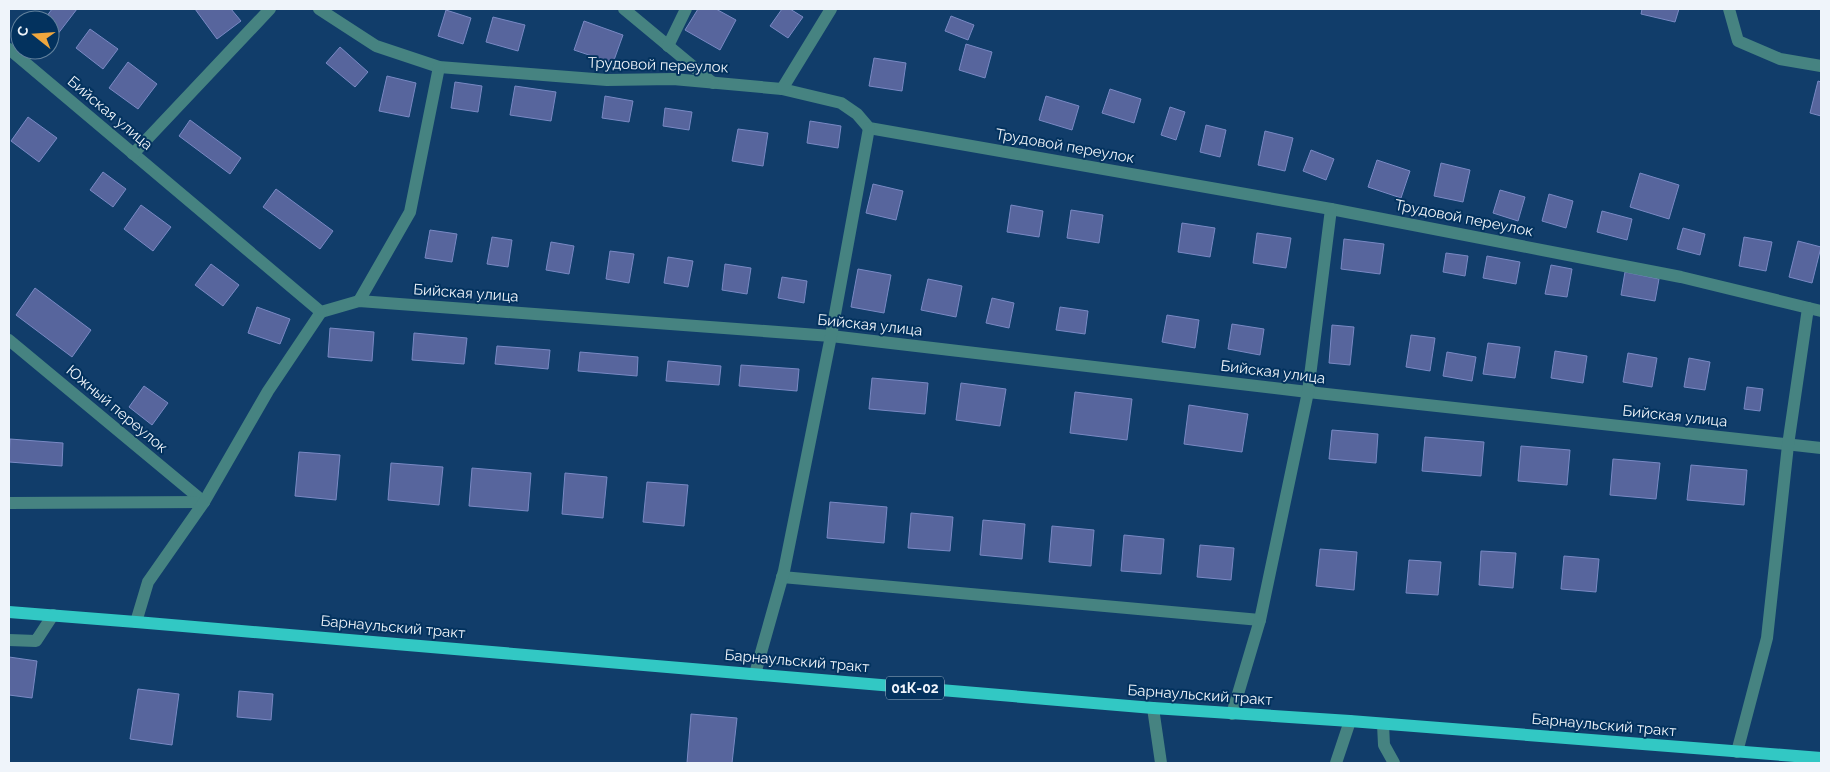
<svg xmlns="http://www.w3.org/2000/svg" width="1830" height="772" font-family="Raleway,sans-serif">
<rect width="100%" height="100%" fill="#113d6a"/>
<g fill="#57659d" stroke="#7989c4">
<path d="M52,9H77L57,35L50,30V20H44Z"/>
<path d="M195,9H231L241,21L217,39Z"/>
<path d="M698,9H716L736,20L720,50L685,30Z"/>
<path d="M782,9H790L803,17L788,38L770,26Z"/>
<path d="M1642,9H1679L1675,22L1641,14Z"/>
<path d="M446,10L471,18L463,44L438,36Z"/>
<path d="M951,16L974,25L968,40L945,31Z"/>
<path d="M493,17L525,25L518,51L486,42Z"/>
<path d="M584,21L623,35L613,63L574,50Z"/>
<path d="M90,29L118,49L103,69L76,48Z"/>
<path d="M966,44L992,52L985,78L959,70Z"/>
<path d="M340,47L368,72L355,87L326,63Z"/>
<path d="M874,58L906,63L902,91L869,86Z"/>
<path d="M128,62L157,84L138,109L109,88Z"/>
<path d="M387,76L416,83L409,117L379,111Z"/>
<path d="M1818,81L1821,82V116L1810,113Z"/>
<path d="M455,82L482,86L478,112L451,108Z"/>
<path d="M515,86L556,92L551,121L510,115Z"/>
<path d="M1110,89L1141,99L1134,123L1102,113Z"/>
<path d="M605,96L633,101L629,122L602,118Z"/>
<path d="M1046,96L1079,106L1072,130L1039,120Z"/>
<path d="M1170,107L1185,112L1176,140L1161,135Z"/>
<path d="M665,108L692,112L689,130L663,126Z"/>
<path d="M28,117L57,138L39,162L11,141Z"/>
<path d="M190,120L241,158L230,174L179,136Z"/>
<path d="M810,121L841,126L838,148L807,143Z"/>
<path d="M1206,125L1226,130L1220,157L1200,152Z"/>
<path d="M738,129L768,133L763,166L732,161Z"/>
<path d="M1265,131L1293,138L1285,171L1258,165Z"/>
<path d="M1311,150L1334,159L1326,180L1303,171Z"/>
<path d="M1377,160L1410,171L1401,198L1368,187Z"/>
<path d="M1441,163L1470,170L1463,202L1434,196Z"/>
<path d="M103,172L126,189L113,207L90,190Z"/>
<path d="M1640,173L1679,185L1669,219L1630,207Z"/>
<path d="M873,184L903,191L896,220L866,213Z"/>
<path d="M276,189L333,231L320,249L263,207Z"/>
<path d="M1500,190L1525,197L1518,221L1493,213Z"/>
<path d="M1549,194L1573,201L1566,228L1542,221Z"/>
<path d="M141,205L171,227L153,251L124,229Z"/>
<path d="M1011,205L1043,211L1039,237L1007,232Z"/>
<path d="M1071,210L1103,215L1099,243L1067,238Z"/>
<path d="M1602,211L1632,219L1627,240L1597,232Z"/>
<path d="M1182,223L1215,228L1210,257L1178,252Z"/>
<path d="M1683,228L1705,234L1700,255L1677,249Z"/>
<path d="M430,230L457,234L452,262L425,258Z"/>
<path d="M1257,233L1291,238L1286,268L1253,263Z"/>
<path d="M492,237L512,240L508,267L487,264Z"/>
<path d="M1744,237L1772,242L1766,271L1739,266Z"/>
<path d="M1344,239L1384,244L1380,274L1341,269Z"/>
<path d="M1798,241L1821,247L1812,283L1789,277Z"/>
<path d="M551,242L574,246L569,274L546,270Z"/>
<path d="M610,251L634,254L629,283L606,279Z"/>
<path d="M1446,253L1468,256L1465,276L1443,272Z"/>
<path d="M1487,256L1520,262L1516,284L1483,278Z"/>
<path d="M668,257L693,261L688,287L664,283Z"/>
<path d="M211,264L239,285L223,306L195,285Z"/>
<path d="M725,264L751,268L747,294L722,290Z"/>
<path d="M1551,265L1572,269L1567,297L1545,294Z"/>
<path d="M858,269L891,275L884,313L851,307Z"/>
<path d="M1625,272L1659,279L1655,301L1621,295Z"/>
<path d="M782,277L807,281L804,303L778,298Z"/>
<path d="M928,279L962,286L956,317L921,310Z"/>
<path d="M35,288L91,330L72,357L16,315Z"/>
<path d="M992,298L1014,303L1009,328L986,323Z"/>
<path d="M257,307L290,319L280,344L248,333Z"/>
<path d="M1060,307L1088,311L1085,334L1056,330Z"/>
<path d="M1167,315L1199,320L1195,348L1162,342Z"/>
<path d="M1232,324L1264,329L1260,355L1228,349Z"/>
<path d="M1332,325L1354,327L1350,365L1329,363Z"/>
<path d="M330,328L374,332L372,361L328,357Z"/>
<path d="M414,333L467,338L464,364L412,360Z"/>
<path d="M1411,335L1435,338L1430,371L1406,367Z"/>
<path d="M1488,343L1520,347L1515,378L1483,374Z"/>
<path d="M497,346L550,350L548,369L495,364Z"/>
<path d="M1555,351L1587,356L1583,383L1551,378Z"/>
<path d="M580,352L638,357L637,376L578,371Z"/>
<path d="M1447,352L1476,357L1472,381L1443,376Z"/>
<path d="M1628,353L1657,358L1652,387L1623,382Z"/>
<path d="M1689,358L1710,362L1705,390L1684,387Z"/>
<path d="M668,361L721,366L719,385L666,381Z"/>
<path d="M741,365L799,369L797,391L739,386Z"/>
<path d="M872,378L928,383L925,414L869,409Z"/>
<path d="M961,383L1006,389L1000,426L956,420Z"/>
<path d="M144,386L168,403L152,425L129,407Z"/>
<path d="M1747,387L1763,389L1760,411L1744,409Z"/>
<path d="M1075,392L1132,399L1127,440L1070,433Z"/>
<path d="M1189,405L1248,414L1242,452L1184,444Z"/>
<path d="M1332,430L1378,434L1376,463L1329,459Z"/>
<path d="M1425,437L1484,442L1481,476L1422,471Z"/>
<path d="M10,439L63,443L62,466L9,462Z"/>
<path d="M1521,446L1570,450L1567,485L1518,481Z"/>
<path d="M299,452L340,455L336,500L295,496Z"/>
<path d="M1613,459L1660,463L1656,499L1610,495Z"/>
<path d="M391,463L443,467L439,505L388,500Z"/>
<path d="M1691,465L1747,470L1744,505L1687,500Z"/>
<path d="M472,468L531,473L528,511L469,506Z"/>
<path d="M565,473L607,477L603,518L562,514Z"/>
<path d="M647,482L688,485L684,526L643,522Z"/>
<path d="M830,502L887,507L884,543L827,538Z"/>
<path d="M911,513L953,517L950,551L908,548Z"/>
<path d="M983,520L1025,524L1022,559L980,555Z"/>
<path d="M1052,526L1094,530L1091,566L1049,562Z"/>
<path d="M1124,535L1164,539L1161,574L1121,571Z"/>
<path d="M1200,545L1234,548L1231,580L1197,577Z"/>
<path d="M1320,549L1357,552L1354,590L1316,586Z"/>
<path d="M1481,551L1516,553L1513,588L1479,585Z"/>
<path d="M1564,556L1599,559L1596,592L1561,589Z"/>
<path d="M1409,560L1441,562L1438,595L1406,593Z"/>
<path d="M9,657L37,661L32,698L9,695Z"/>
<path d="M138,689L179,694L172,745L130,739Z"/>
<path d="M239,691L273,694L271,720L237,717Z"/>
<path d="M691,714L737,718L732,763H687Z"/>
</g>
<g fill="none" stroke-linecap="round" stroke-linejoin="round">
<g stroke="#468381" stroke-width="12">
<path d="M319,9L376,46L439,67L607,80L673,79L782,89L841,103L857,114L869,128L1331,209L1681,277L1821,311"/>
<path d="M624,9L713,83"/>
<path d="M1729,9L1738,41L1780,59L1821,66"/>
<path d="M668,46L686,9"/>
<path d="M9,49L321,312L359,301L831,336L1308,392L1821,448"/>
<path d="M782,89L831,9"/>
<path d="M133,154L270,9"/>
<path d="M359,301L410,212L439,67"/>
<path d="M9,340L204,502"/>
<path d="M9,503L204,502"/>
<path d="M782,577L1260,620"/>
<path d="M136,622L148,582L204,502L268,391L321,312"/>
<path d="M9,640L36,641L53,615"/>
<path d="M755,674L784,571L831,336L869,128"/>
<path d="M1153,708L1161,763"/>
<path d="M1232,714L1260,620L1308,392L1331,209"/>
<path d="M1383,724L1384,745L1394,763"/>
<path d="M1737,752L1767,638L1788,445L1808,308"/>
<path d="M1336,763L1350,721"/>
</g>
<path stroke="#32c8c4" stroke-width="12" d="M9,612L136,622L1153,708L1350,721L1821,758"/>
</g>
<g text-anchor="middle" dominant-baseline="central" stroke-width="4" stroke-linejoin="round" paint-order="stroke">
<rect fill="#03325e" stroke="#a8bacb" stroke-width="1" x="886" y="676.5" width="58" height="23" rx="4"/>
<g font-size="14" font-weight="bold" fill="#eff4fa">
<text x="915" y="688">01К-02</text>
</g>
<g font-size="15" fill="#eff4fa" stroke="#03325e">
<text transform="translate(658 65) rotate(2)">Трудовой переулок</text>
<text transform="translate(110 113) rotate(40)">Бийская улица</text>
<text transform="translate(1065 146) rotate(10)">Трудовой переулок</text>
<text transform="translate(1464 218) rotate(11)">Трудовой переулок</text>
<text transform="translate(466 293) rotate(4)">Бийская улица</text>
<text transform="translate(870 325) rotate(6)">Бийская улица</text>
<text transform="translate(1273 372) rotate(7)">Бийская улица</text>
<text transform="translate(117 409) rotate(40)">Южный переулок</text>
<text transform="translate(1675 416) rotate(6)">Бийская улица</text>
<text transform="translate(393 627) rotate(5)">Барнаульский тракт</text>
<text transform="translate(797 661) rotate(5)">Барнаульский тракт</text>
<text transform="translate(1200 695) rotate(4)">Барнаульский тракт</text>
<text transform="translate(1604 725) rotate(5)">Барнаульский тракт</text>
</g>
</g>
<rect width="1830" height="772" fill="none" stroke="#eff4fa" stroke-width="20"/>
<g transform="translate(35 35) rotate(287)"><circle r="24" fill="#03325e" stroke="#61809c"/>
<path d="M0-4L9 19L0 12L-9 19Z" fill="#f0a73e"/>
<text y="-8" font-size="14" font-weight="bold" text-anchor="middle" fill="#eff4fa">С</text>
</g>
</svg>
